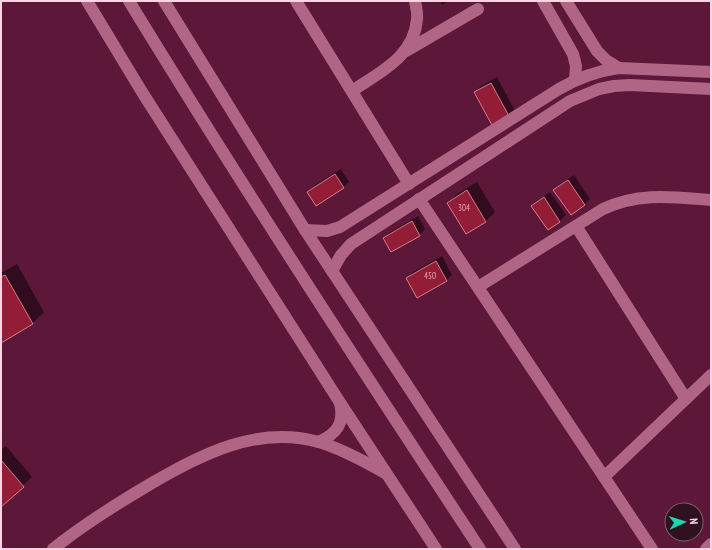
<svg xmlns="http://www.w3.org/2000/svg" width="712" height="550" font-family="'PT Sans Narrow',sans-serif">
<rect width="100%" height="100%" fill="#5c1739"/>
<g fill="#0007">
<path d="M440,1H449L442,5Z"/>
<path d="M497,77L515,111L509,117L475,92L481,86Z"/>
<path d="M341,169L349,182L343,188L308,192L314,186Z"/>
<path d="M574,175L590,199L584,205L555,190L561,184Z"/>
<path d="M477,182L495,212L486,221L466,233L448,203L457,194Z"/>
<path d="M550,192L566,215L560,221L548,229L532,206L538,200Z"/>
<path d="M418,216L425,229L419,235L384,238L390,232Z"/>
<path d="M442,256L452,275L446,281L407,278L413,272Z"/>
<path d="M17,264L44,312L32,324L1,342V273Z"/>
<path d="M6,446L32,477L1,505V450Z"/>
</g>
<g fill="#931c37" stroke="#d37e86">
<path d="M491,83L510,118L493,127L474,92Z"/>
<path d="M335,174L344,188L316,206L307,192Z"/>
<path d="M568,180L585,205L571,215L553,190Z"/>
<path d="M467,190L486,222L466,234L447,203Z"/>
<path d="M544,197L560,222L548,230L531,206Z"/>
<path d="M412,221L420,236L391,252L383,238Z"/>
<path d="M436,261L447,281L417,298L406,278Z"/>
<path d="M5,275L33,324L1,343V277Z"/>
<path d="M1,460L24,487L1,507Z"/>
</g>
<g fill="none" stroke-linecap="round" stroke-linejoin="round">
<g stroke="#b16585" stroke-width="12">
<path d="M87,1L142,92L339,401L436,549"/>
<path d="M129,1C242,186 361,368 480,549"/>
<path d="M164,1L305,230L515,549"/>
<path d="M296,1L409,184"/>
<path d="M543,1L573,54L576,66L575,80"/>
<path d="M566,1L597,51L606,60L619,68"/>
<path d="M406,51L478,9"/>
<path d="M352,91C380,72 414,57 417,19C418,14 416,7 415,1"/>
<path d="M419,199L652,549"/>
<path d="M576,226L686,399"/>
<path d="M305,230L327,231L340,227L559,89C578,78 596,71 619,68L711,72"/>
<path d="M332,271L341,255L351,244L570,101L599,89L614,86L630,85L711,89"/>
<path d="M478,287L603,209C639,192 673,197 711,200"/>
<path d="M318,442C337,434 345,423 340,403"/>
<path d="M604,477L711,375"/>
<path d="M53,549C84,524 118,503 152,483C203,454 257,425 319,442C342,449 364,461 385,473"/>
<path d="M706,549L711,544"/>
</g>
</g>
<g text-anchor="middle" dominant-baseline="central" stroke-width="3" stroke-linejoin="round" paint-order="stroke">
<g font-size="9" fill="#e3a5b8">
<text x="464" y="207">304</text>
<text x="430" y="275">450</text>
</g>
</g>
<rect width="712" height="550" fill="none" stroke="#fed3e3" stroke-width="4"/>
<g transform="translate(684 522) rotate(86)"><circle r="19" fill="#2f111f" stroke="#825f6d"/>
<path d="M0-3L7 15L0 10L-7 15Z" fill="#1dd5b1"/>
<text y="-6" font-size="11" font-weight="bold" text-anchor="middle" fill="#fed3e3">N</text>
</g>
</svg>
